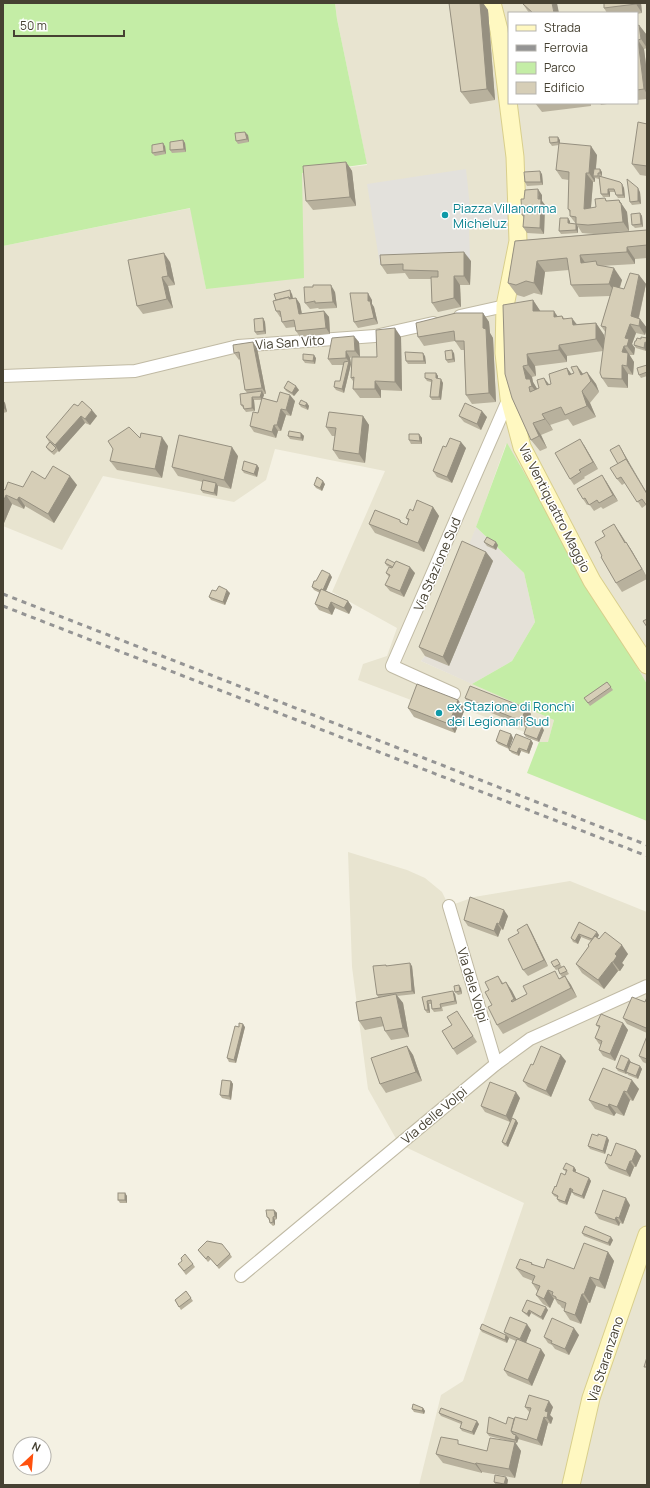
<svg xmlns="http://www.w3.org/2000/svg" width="650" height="1488" font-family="Manrope,sans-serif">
<rect width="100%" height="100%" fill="#f4f1e3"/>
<g fill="#e8e4d0" fill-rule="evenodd">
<path d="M335,3H647V684L506,444L468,550L425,656L421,661L554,720L548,743L539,742L526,737L527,733L423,693L419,703L358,680L363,664L387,656L397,628L332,592L385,471L275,449L266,480L234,502L103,476L62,550L3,526V246L191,208L206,289L302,173L367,165L337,19ZM509,13H637V103H509Z"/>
<path d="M348,852L407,870L425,878L442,892L449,906L474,897L570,881L647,912V1485H419L441,1395L463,1381L524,1203L399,1144L368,1089L352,967Z"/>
</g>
<path fill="#e5e1d8" d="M476,527L524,573L535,622L512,661L472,684L421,661L425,656Z"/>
<g fill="#c4eda6">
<path d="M3,3H335L337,19L367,164L302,173L304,278L206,289L190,208L3,246Z"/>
<path d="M507,443L647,684V821L527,773L539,742H548L554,720L472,684L512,661L535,622L524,573L476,527Z"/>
</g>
<path fill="#e3e1dc" d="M466,169L470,207L517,204L518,224L469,228L470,259L380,265L367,184Z"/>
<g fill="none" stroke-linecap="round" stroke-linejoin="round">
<g stroke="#c0baa4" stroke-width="14">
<g id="street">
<path d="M460,316L505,306"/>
<path d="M3,376L135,371L238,346L375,336L433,323"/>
<path d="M454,694L392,666L509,398"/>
<path d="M449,906L496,1064"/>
<path d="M241,1276L496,1064L530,1039L647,986"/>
</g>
</g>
<g stroke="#d9cf8c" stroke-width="19">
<g id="secondary">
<path d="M492,3L499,30L515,157L518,241L505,306L504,353L509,398L522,447L592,581L647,665"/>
<path d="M571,1485L591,1398L647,1235"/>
</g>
</g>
<use href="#street" stroke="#fff" stroke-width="12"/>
<use href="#secondary" stroke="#fff8c1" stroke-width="17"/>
<g stroke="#949494" stroke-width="3" stroke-dasharray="5 5" stroke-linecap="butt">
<path d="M3,594L647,845"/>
<path d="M3,606L647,856"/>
</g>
</g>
<g fill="#b8b19d">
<path d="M449,3H483L488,10L495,100L470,104L461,92Z"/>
<path d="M604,3H641L642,13L637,14V13H607L604,8Z"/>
<path d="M523,4L559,13H529Z"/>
<path d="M639,25L646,34L647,48L644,49L647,73V99L637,100V26Z"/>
<path d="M535,103H591V106L542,112Z"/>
<path d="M600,103H613L601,105Z"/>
<path d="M647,124V176L640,175L632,164Z"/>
<path d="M248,135L249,142L238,144L236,141Z"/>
<path d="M183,140L185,143L186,152L172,153L170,150Z"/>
<path d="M560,140V143L597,155L596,169L602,172V176H600L622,184L624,188L625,198H618L616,195L615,192H610V197H603L601,194L599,179L595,178V182H593L591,208L596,207L605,198L607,201L619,200L627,212L629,231L603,233L647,230V258L635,259V264L601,266L622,280L620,288L624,289L639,275L646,284L639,318L640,319L647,328L645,335L636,333L632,344L635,348L634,355H630V356L634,362L633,375L628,374V388L608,387L602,378L603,351L567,356V362L535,366L536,376L532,377L533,382L537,389L539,388L544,378L549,384H551L567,368L571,374L574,373L577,366L583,374L587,372L596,384L599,392L590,403L596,417L573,426L568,419L550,425L553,430L541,435L547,448L540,451L531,440L512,398L533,300L540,311L557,316H562L565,319L577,324L596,323L604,335V346L606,333L601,326L610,296L579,297L571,285L569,270L545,272L542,295L534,293L524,297L517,295L508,283L515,241L594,234L582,233L577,225L578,227V233L561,234L559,231L570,221V223L576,224L570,216V213L568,209L569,180L562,179L556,170L559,145L552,146L550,143Z"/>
<path d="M165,146L166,154L155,156L152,153Z"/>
<path d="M346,162L352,171L356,206L313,210L306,201Z"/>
<path d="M542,174L543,185L527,186L525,182Z"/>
<path d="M640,192L641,204L632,205L630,202Z"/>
<path d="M542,195V201L545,205L544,234L527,233L523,227L524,218L522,215L524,199Z"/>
<path d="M640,213L642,216L643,227L635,228L632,225Z"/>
<path d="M380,255L471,261L470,285H460L461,307L438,312L432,303L431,279H409L405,273L387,274L381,265Z"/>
<path d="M170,262L175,285L168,286L173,308L143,314L137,306Z"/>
<path d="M335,292L337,308L319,309L318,308L310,309L305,303Z"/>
<path d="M292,294L293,298H296L300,304L302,314L324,311L329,317L330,334L300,337L296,331L295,327L286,328L282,322L281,317H280L276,311V300Z"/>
<path d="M372,300V304L374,307L378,324L358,328L354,322Z"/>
<path d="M483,313L489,322L490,333L493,338L496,402L472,404L466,395L464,350H461L455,341L424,346L418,337Z"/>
<path d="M263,318L265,322L266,334L257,335L255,332Z"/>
<path d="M401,337L402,391L381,390V398H360L353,389V381L351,378L352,357L350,358L351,364L344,393L336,390L334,387L340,381L343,365H332L328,359L359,342L360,357H377Z"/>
<path d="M647,338V346L646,351L636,348L634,345L636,341L641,339Z"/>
<path d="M257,348L266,394H264L263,398L277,402L295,401L291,416L286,415L281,431H278L276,438L254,432L250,426L258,413L262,400H254L255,411L246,412L241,405L247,393L245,390L240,359L239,360L234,353Z"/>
<path d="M454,353L455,362L448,363L446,360Z"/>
<path d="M425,356L426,364H408L406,361Z"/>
<path d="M316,358L315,364L305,363L303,360Z"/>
<path d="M647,365V376L641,378L639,375Z"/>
<path d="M436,373L438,376V379L443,383L441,400H432L430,397L431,382L427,381L425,378Z"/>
<path d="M284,388L299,390L294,396L286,391Z"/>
<path d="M3,400L5,403L7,412L3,413Z"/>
<path d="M307,403L309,406L308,410L301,407L299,404Z"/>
<path d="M78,406L97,416L90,425L85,423L59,452L58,451L54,455L48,450L46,447L49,442L46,437Z"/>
<path d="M363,416L369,425L365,463L339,459L333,450L335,436H332L326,427Z"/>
<path d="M459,416L487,417L481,430L464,422Z"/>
<path d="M301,433L304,436L303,441L290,439L288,436Z"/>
<path d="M419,434L422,438V444H411L409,440Z"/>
<path d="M140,438L168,446L162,478L117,470L110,461Z"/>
<path d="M584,445L598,469L584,477L585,478L574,485L570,479Z"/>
<path d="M446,447L466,448L452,483L437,477L433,471Z"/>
<path d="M621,448L630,465L646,505L642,508L625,483L622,485L617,479L618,464Z"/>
<path d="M238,456L231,489L218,486L217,496L203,493L201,490L203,482L178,476L172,467Z"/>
<path d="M257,465L259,468L257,477L244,473L242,470Z"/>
<path d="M45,479L77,485L54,523L25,506L24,509L12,504L4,523H3V489L5,490L23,487Z"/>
<path d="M606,481L618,501L603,509L601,507L594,511L589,504L587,505L583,499Z"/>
<path d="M325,484L322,491L316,488L314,485Z"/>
<path d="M433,507L439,516L424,552L375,533L369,524L400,520L402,523L407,525L409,522L406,518Z"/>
<path d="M620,533L632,551L647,577V579L622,592L616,583L602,556Z"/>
<path d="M484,542L498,545L496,550L487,546Z"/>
<path d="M486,552L493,561L449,666L425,656L419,647Z"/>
<path d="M385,563L415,573L404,597L390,591L385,585L389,577L386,573L392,568L387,566Z"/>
<path d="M332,577L326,591L348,601L352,607L349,614L335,608L332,615L319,610L315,604L320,593L314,590L312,587L316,581Z"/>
<path d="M230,593L225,605L211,600L209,597Z"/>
<path d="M607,682L613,690L590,706L584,698Z"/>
<path d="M465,698L526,708L531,714L526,727L469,704Z"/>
<path d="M458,700L465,709L455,733L414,717L408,708Z"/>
<path d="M544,730L539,742L526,737L524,734Z"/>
<path d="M511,734L513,738L509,749L498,744L496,741Z"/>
<path d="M531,740L533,743L529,754L521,751L519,756L512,753L509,750Z"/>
<path d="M508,916L503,930L501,929L498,937L468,926L464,920Z"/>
<path d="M579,922L599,935L597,938L628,954L622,963L624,965L620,971H618L604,989L582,973L576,964L589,946L588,945L591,941L581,937L578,944L573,942L571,938Z"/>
<path d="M527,924L531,931L548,966L528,976L523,970L519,933Z"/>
<path d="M557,959L562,967L556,970L554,967Z"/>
<path d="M386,965L387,966H412L415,994L397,996L403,1003L409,1037L391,1040L385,1031L384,1026L365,1030L359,1021L379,998L377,995Z"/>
<path d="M564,966L569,974L565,976L571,985L577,997L503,1034L497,1025L492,1005L489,990L498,976L503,983L506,982L512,991L516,1000L562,977L560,974Z"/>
<path d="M461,988L462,994L458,995L455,992Z"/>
<path d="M455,994L457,1004L442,1007L443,1011L434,1012L432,1009L431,1004H429L430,1013H427L425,1010L422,997Z"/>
<path d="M647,997V1033L627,1024L623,1018L645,1002Z"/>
<path d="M461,1017L477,1042L457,1055L453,1049L452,1025Z"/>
<path d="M623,1023L628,1030L615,1061L603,1056L599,1050L601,1045L599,1044L595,1038L599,1028L596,1025Z"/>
<path d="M239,1027H245L236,1063L229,1062L227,1058Z"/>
<path d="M647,1036V1064L643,1062L639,1056Z"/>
<path d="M407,1046L413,1055L422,1081L386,1093L380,1084Z"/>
<path d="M566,1061L551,1097L528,1087L523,1081L533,1065Z"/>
<path d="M631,1062L640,1066L642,1069L638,1079L628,1075L627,1073L626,1074L618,1071L616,1068Z"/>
<path d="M603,1068L639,1089L633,1101L630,1100L624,1116L616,1113L614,1116L595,1109L589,1100Z"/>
<path d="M231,1081L233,1084L231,1100L222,1098L220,1095Z"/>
<path d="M520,1098L512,1118L516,1120L518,1123L508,1147L504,1145L502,1142L510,1122L485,1112L481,1106Z"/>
<path d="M609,1140L605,1154L590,1149L588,1146Z"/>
<path d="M636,1150L641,1156L636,1167H634L630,1177L609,1169L605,1163L611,1156Z"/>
<path d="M574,1167L576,1170L575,1172L589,1178L591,1181L584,1199L574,1195L572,1192V1191L567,1205L559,1202L557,1199L558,1198L554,1196L552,1193L565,1175L566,1172L563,1169Z"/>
<path d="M125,1193L127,1196V1203H120L118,1200Z"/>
<path d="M630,1205L623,1224L620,1223L619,1226L599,1219L595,1213Z"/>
<path d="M274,1210L277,1213V1219L275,1220V1225L273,1226L270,1223V1220H269L267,1217Z"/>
<path d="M582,1233L613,1240L610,1246L584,1236Z"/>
<path d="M198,1250L230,1254L232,1257L219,1269L211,1259L208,1262Z"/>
<path d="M608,1252L614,1261L605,1289L596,1286L590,1303H588L581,1324L570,1320L564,1311L565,1309L562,1308L560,1305L558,1304L555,1299H554L550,1308L543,1304L536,1295L538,1292L532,1283L533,1281L523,1277L516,1268L532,1263L534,1265L544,1268L574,1269Z"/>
<path d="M178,1264H193L195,1267L186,1275Z"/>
<path d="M186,1291L193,1301L181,1310L175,1300Z"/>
<path d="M527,1300L548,1310L543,1320L531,1313L529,1317L525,1314L522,1311Z"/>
<path d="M480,1329L506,1335L504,1332L531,1330L526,1342L545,1355L532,1386L508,1376L504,1370L516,1341L509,1338L507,1343L482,1332Z"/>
<path d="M579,1335L569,1355L555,1349L552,1345L548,1343L544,1337Z"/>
<path d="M525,1407H553L550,1415L553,1418L551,1424L548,1423L542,1446L518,1439L517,1443H515L521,1451L515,1478L482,1472V1473L443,1463L436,1454L461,1445L487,1451L512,1442L489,1436L487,1433L506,1424L514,1419L527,1420L530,1413Z"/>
<path d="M423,1408L425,1411L424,1414L414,1412L412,1409Z"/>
<path d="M439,1413L479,1424L474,1435L462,1431L460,1428L461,1424L441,1416Z"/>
<path d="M506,1477L508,1480L507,1485H496L494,1482Z"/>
</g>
<g fill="#969080">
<path d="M476,3H483L488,10L495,100L487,89Z"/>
<path d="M552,3H557L559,13H554Z"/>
<path d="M636,3H641L642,13L636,4Z"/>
<path d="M639,25L646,34L647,48L641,39Z"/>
<path d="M638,40L644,49L647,73V94L644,89Z"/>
<path d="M245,132L248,135L249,142L247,139Z"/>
<path d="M558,137L560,140V145L558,142Z"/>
<path d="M183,140L185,143L186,152L184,149Z"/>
<path d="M163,143L165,146L166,154L164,151Z"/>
<path d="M591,146L597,155L595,176H593L595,178V182L589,173Z"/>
<path d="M346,162L352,171L356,206L350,197Z"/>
<path d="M600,169L602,172V176L600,173Z"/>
<path d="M540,171L542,174L543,185L541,182Z"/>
<path d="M586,173L593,182L590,218L584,209Z"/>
<path d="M622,184L624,188L625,198L623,195Z"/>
<path d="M638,188L640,192L641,204L638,201Z"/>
<path d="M538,189L542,195V201L545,205L544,234L540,228Z"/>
<path d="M608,189L610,192V197L608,194Z"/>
<path d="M619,200L627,212L629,231L623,222Z"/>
<path d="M640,213L642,216L643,227L641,224Z"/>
<path d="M568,218L570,221V226L568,223Z"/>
<path d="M576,224L578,227V233L576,230Z"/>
<path d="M627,247L635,259V264L627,252Z"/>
<path d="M464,252L471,261L470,285L464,276Z"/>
<path d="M164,253L170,262L175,285L168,276Z"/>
<path d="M580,255L588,267L581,263Z"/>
<path d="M537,261L545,272L542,295L534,283Z"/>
<path d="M614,268L622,280L617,295L609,284Z"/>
<path d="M639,275L646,284L637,325L631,316Z"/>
<path d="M454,276L460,285L461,307L454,298Z"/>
<path d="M162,277L168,286L173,308L167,299Z"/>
<path d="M331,285L335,292L337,308L333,302Z"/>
<path d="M290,290L292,294L294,305L289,299Z"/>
<path d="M368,293L372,300V304L374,307L378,324L374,318L368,301Z"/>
<path d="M296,298L300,304L303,320L299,314Z"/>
<path d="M533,300L541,312L533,311Z"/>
<path d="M324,311L329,317L330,334L326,328Z"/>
<path d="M554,311L562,323L554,317Z"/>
<path d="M483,313L489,322L490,333L493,338L496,402L489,393L483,328Z"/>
<path d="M263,318L265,322L266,334L264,331Z"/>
<path d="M572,318L581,330L573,325Z"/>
<path d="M640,319L647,328L645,335L639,326Z"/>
<path d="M596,323L604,335V351L596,339Z"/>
<path d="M630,324L636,333L632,344L635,348L634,355L627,346L625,338Z"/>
<path d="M395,328L401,337L402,391L395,382Z"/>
<path d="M354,336L359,342L360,357L355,351Z"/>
<path d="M253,342L257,348L266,394L262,388Z"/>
<path d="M645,342L647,345L646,351L644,348Z"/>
<path d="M559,345L567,356V362L559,350Z"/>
<path d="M624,346L634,362L633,375L627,366L622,352Z"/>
<path d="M452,350L454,353L455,362L453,359Z"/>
<path d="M346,351L350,358L351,364L346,358Z"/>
<path d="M423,353L425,356L426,364L424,361Z"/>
<path d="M527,354L535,366L536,376L528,365Z"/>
<path d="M314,355L316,358L315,364L313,361Z"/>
<path d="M349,361L351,364L344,393L342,389Z"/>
<path d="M622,365L628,374V388L622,379Z"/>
<path d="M523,366L532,377L533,382L538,390L541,398L526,379Z"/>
<path d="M577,366L586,378L581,375Z"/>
<path d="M567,368L575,379L569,375Z"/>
<path d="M587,372L596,384L599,392L591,381Z"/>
<path d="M436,373L438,376V382L436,378Z"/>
<path d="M544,378L552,389L547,385Z"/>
<path d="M441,379L443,383L441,400L439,397Z"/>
<path d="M375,381L381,390V398L375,389Z"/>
<path d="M296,386L299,390L294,396L292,393Z"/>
<path d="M262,391L264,395L262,400L260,397Z"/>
<path d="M582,391L590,403L596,417L587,406Z"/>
<path d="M290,395L295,401L291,416L286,410Z"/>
<path d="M252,397L254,400L255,411L252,408Z"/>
<path d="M3,400L5,403L7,412L3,407Z"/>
<path d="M307,403L309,406L308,410L305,406Z"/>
<path d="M281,409L286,415L281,431L277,425Z"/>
<path d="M92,410L97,416L90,425L85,419Z"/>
<path d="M482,411L487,417L481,430L477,424Z"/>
<path d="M542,414L550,425L553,430L545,419Z"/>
<path d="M81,416L85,423L59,452L55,445Z"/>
<path d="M363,416L369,425L365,463L359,454Z"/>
<path d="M533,423L541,435L547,448L539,436Z"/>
<path d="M274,425L278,431L276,438L272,432Z"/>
<path d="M301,433L304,436L303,441L301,438Z"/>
<path d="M419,434L422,438V444L420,441Z"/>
<path d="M162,437L168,446L162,478L155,469Z"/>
<path d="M580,439L584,445L598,469L593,462Z"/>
<path d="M461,442L466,448L452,483L447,477Z"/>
<path d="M619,445L647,493V494L628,462Z"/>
<path d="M232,447L238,456L231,489L224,480Z"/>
<path d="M257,465L259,468L257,477L254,474Z"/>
<path d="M602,475L606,481L618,501L613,495Z"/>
<path d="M70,476L77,485L54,523L48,514Z"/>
<path d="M323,481L325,484L322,491L320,488Z"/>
<path d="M216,483L218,486L217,496L214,493Z"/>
<path d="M6,495L12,504L4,523L3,521V502Z"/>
<path d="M19,497L25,506L24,509L17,500Z"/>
<path d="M433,507L439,516L424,552L418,543Z"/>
<path d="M614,524L620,533L631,552L625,543Z"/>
<path d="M496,542L498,545L496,550L493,547Z"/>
<path d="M626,542L632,551L647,577L642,569Z"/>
<path d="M486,552L493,561L449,666L443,657Z"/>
<path d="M410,567L415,573L404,597L400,591Z"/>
<path d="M330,574L332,577L324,595L322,592Z"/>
<path d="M227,590L230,593L225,605L223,602Z"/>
<path d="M348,601L352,607L349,614L344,608Z"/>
<path d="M331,602L335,608L332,615L328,609Z"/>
<path d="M458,700L465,709L455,733L449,724Z"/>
<path d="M526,708L531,714L526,727L521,721Z"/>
<path d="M542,727L544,730L539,742L537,739Z"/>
<path d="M511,734L513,738L509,749L507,746Z"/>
<path d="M531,740L533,743L529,754L527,751Z"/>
<path d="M519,748L521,751L519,756L517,753Z"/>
<path d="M504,910L508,916L503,930L499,924Z"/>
<path d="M497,923L501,929L498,937L494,931Z"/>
<path d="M527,924L531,931L548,966L544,960Z"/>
<path d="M597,932L599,935L595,943L593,940Z"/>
<path d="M579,934L581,937L578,944L575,941Z"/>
<path d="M622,945L628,954L622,963L624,965L620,971L613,962L615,954Z"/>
<path d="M612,962L618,971L604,989L598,980Z"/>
<path d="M410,963L412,966L415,994L412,991Z"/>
<path d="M565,976L571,985L577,997L571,988Z"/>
<path d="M506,982L512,991L521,1008L514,999Z"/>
<path d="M459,985L461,988L462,994L460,991Z"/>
<path d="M453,991L455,994L457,1004L455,1001Z"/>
<path d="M396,994L403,1003L409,1037L403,1028Z"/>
<path d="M427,1001L429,1004L430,1013L428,1010Z"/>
<path d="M623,1023L628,1030L615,1061L610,1054Z"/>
<path d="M243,1024L245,1027L236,1063L234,1060Z"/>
<path d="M407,1046L413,1055L422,1081L416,1072Z"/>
<path d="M561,1055L566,1061L551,1097L546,1091Z"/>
<path d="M629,1059L631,1062L627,1072H626L627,1073L626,1074L624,1071Z"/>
<path d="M640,1066L642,1069L638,1079L636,1076Z"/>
<path d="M632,1080L639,1089L633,1101L627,1092Z"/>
<path d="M231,1081L233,1084L231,1100L229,1096Z"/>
<path d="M624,1091L630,1100L624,1116L617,1107Z"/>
<path d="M516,1092L520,1098L510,1122L506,1116Z"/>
<path d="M609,1104L616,1113L614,1116L608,1107Z"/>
<path d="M516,1120L518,1123L508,1147L506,1144Z"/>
<path d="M607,1137L609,1140L605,1154L603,1151Z"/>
<path d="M636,1150L641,1156L636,1167L632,1161Z"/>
<path d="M630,1161L634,1167L630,1177L626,1171Z"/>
<path d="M574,1167L576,1170L575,1174L573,1171Z"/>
<path d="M589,1178L591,1181L584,1199L582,1196Z"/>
<path d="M570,1188L572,1191L567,1205L565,1202Z"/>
<path d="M125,1193L127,1196V1203L125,1200Z"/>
<path d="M626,1198L630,1205L623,1224L619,1218Z"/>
<path d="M274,1210L277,1213V1219L275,1216Z"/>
<path d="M273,1217L275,1220V1225L273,1222Z"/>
<path d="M616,1217L620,1223L619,1226L615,1220Z"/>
<path d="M611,1237L613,1240L610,1246L608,1243Z"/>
<path d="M608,1252L614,1261L605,1289L599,1280Z"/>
<path d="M590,1277L596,1286L590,1303L584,1294Z"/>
<path d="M548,1290L554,1299L550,1308L544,1299Z"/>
<path d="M582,1294L588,1303L581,1324L575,1315Z"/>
<path d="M546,1307L548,1310L543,1320L541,1317Z"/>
<path d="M529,1310L531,1313L529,1317L527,1314Z"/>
<path d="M527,1324L531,1330L525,1345L520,1339Z"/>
<path d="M574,1328L579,1335L569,1355L565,1349Z"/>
<path d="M506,1335L509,1338L507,1343L505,1340Z"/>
<path d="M541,1349L545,1355L532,1386L528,1380Z"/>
<path d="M549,1401L553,1407L550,1415L553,1418L551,1424L547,1418L545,1411Z"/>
<path d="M423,1408L425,1411L424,1414L422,1411Z"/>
<path d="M544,1417L548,1423L542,1446L537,1440Z"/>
<path d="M477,1421L479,1424L474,1435L472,1432Z"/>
<path d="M516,1435L519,1438L517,1443L515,1440Z"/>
<path d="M515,1442L521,1451L515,1478L509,1469Z"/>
<path d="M476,1463L482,1472V1473L475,1464Z"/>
<path d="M506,1477L508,1480L507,1485H505L504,1484Z"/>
</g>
<g fill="#d6ceb7" stroke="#969080">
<path d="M449,3H480L487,89L461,92Z"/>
<path d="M523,3H552L554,13H533L523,4Z"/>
<path d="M604,3H636V4L604,8Z"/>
<path d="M639,25L641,39L638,40L644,89L637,90V26Z"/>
<path d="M638,122L647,124V166L632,164Z"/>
<path d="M245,132L247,139L236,141L235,133Z"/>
<path d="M549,137H558V142L550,143Z"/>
<path d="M183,140L184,149L170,150V142Z"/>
<path d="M163,143L164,151L152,153V145Z"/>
<path d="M559,143L591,146L589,173H586L584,209L596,207L595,199L605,198L606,201L619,200L620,203H621L623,222L588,225L576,224V217L570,216V210L568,209L569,172L556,170Z"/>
<path d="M346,162L350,197L306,201L303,166Z"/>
<path d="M594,169H600V173H598V176H593Z"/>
<path d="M540,171L541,182H525L524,172Z"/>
<path d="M599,176L620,182L622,184L623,195H616L614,189H608V194H601Z"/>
<path d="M627,179L638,188V201L630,202Z"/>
<path d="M538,189V199H541L540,228L523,227L524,215H522L521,199H524L525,190Z"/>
<path d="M640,213L641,224L632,225L631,214Z"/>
<path d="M560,218H568V223L576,224V230L559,231Z"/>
<path d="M647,230V245L627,247V252L580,255L581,263L596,261L597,265L614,268L609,284L571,285L567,258L537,261L534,283L526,281L516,285L508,283L515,241Z"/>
<path d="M464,252V276H454V298L432,303L431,277H438V271L403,270V264L381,265L380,255Z"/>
<path d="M164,253L168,276L162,277L167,299L137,306L128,260Z"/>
<path d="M630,273L639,275L631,316L640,319L639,326L630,324L625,338L629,339L627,346H624L622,352L628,353L627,366L622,365V379L602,378L600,373L606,327L601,326L613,286L624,289Z"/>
<path d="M313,285H331L333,302L315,303V301L305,303L304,287H313Z"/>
<path d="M290,290L291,299H290L289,297L276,300L274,294Z"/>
<path d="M350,293H368V301H370L374,318L354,322Z"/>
<path d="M289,297V299L296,298L299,314L324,311L326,328L296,331L294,320L282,322L280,311H276L273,301Z"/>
<path d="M533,300V311H554V317L562,316L563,319L572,318L573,325L596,323V339L559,345V350L527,354L528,365L523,366L526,379H530L532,386L529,387L530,392L539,388L537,380L544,378L547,385L551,384L549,374L567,368L569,375L574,373L571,367L577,366L581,375L587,372L591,381L582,391L587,406L565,415L561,407L542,414L545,419L533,423L539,436L531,440L512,398L505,374L503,305Z"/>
<path d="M456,313H483V328L486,329L489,393L466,395L464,341H455L454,331L418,337L416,323Z"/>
<path d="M263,318L264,331L255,332L254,319Z"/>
<path d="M395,328V382L375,381V389H353L354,377L351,378L352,357H377L376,330Z"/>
<path d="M354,336L355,351H346V358L328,359L332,338Z"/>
<path d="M641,337L647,338V343L645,342L644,348L634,345L635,341H636L637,338L641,339Z"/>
<path d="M253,342L262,388L245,390L239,352L234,353L233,345Z"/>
<path d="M452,350L453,359L446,360L445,351Z"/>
<path d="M405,352L423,353L424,361H406Z"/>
<path d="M303,354L314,355L313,361L303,360Z"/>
<path d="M349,361L342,389L334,387L335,381H340L344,362Z"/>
<path d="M647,365V372L639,375L637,368Z"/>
<path d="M425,373H436V378L441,379L439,397H430L432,380L425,378Z"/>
<path d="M288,381L296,386L292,393L284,388Z"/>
<path d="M262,391L260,397H252V408L244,409L243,405H241L240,394Z"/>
<path d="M280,392L290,395L286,410L281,409L277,425H274L272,432L250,426L253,412L258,413L262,398L277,402Z"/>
<path d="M301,400L307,403L305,406L299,404Z"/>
<path d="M82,401L92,410L85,419L81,416L55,445L46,437L74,404L78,406Z"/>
<path d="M465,403L482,411L477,424L459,416Z"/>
<path d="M329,412L363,416L359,454L333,450L336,428L326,427Z"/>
<path d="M129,427L140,438L141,433L162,437L155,469L110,461L113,449L108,441Z"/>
<path d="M289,431L301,433V438L288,436Z"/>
<path d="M409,434H419L420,441L409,440Z"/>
<path d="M179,435L232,447L224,480L172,467Z"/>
<path d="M450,438L461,442L447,477L433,471L443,446L446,447Z"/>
<path d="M580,439L593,462L579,470L581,472L570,479L555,453Z"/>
<path d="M50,442L56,448L52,452L46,447Z"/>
<path d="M619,445L628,462L626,459L618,464L610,450Z"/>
<path d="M626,459L647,494V506L642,499L637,502L621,477L617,479L610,468Z"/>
<path d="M244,461L257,465L254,474L242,470Z"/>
<path d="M53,466L70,476L48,514L19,497L17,500L6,495L3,502V489L5,490L8,482L23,487L32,471L45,479Z"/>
<path d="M602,475L613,495L599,503L597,500L589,505L585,498L583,499L577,489Z"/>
<path d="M317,477L323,481L320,488L314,485Z"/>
<path d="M203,480L216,483L214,493L201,490Z"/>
<path d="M417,500L433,507L418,543L369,524L375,510L400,520V522L407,525L409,519L406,518L410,509L413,511Z"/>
<path d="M614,524L625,543L626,542L642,569L616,583L601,557L602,556L595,542L605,536L602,531Z"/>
<path d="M487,537L496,542L493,547L484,542Z"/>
<path d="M462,541L486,552L443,657L419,647Z"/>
<path d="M387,559L395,563L393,567L385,563Z"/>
<path d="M396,561L410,567L400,591L385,585L390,575L386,573L389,567L392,568Z"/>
<path d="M322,570L330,574L323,590L321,589V591L312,587L314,581H316Z"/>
<path d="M219,586L227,590L223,602L209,597L212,590L216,591Z"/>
<path d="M321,589L348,601L344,608L331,602L328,609L315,604Z"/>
<path d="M647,619V627L643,621Z"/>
<path d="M607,682L611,687L588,703L584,698Z"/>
<path d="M417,684L458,700L449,724L408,708Z"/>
<path d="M470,686L526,708L521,721L465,698Z"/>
<path d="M528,722L542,727L537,739L524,734Z"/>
<path d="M500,730L511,734L507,746L496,741Z"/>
<path d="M516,734L531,740L527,751L519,748L517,753L509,750Z"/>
<path d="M470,897L504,910L499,924L497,923L494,931L464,920Z"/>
<path d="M579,922L597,932L592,939L579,934L575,941L571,938Z"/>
<path d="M527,924L544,960L523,970L508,939L519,933L517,930Z"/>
<path d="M605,932L622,945L615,954L617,956L613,962H612L598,980L576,964L589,946L588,945L595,936L599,939Z"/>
<path d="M557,959L560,964L554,967L551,962Z"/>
<path d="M410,963L412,991L377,995L373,966L386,965V966Z"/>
<path d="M564,966L567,971L560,974L558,969Z"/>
<path d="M555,971L559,979L565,976L571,988L497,1025L488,1007L492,1005L485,992L489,990L485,982L498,976L502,984L506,982L514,999L511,1001L512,1002L527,994L523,986Z"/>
<path d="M459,985L460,991L455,992L454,986Z"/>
<path d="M453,991L455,1001L440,1004L441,1008L432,1009L431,1000L427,1001L428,1010H425L422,997Z"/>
<path d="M396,994L403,1028L385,1031L381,1017L359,1021L356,1002Z"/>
<path d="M632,997L645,1002L647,997V1025L646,1028L623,1018Z"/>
<path d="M457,1011L473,1036L453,1049L442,1031L452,1025L447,1017Z"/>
<path d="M601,1014L623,1023L610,1054L599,1050L602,1041L595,1038L600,1026L596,1025Z"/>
<path d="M239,1023L243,1024L234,1060L227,1058L235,1026L239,1027Z"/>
<path d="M647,1036V1059L639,1056Z"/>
<path d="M407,1046L416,1072L380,1084L371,1058Z"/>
<path d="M541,1046L561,1055L546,1091L523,1081L531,1064L533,1065Z"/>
<path d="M621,1055L629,1059L624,1071L616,1068Z"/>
<path d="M630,1062L640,1066L636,1076L626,1072Z"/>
<path d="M603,1068L632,1080L627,1092L624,1091L617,1107L609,1104L608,1107L589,1100Z"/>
<path d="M222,1080L231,1081L229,1096L220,1095Z"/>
<path d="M490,1082L516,1092L506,1116L481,1106Z"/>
<path d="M512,1118L516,1120L506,1144L502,1142Z"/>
<path d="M592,1134L598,1136V1134L607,1137L603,1151L588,1146Z"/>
<path d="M616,1143L636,1150L632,1161H630L626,1171L605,1163L608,1154L611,1156Z"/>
<path d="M566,1163L574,1167L573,1171L589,1178L582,1196L572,1192L573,1190L570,1188L565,1202L557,1199L558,1196L552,1193L555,1186L556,1187L561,1173L565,1175L567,1170L563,1169Z"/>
<path d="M603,1190L626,1198L619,1218L616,1217L615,1220L595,1213Z"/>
<rect x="118" y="1193" width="7" height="7"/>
<path d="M266,1210H274L275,1216L273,1217V1222L270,1223L269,1218L267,1217Z"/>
<path d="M585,1226L611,1237L608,1243L582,1233Z"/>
<path d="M207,1241L222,1244L230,1254L217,1266L208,1256L206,1259L198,1250Z"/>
<path d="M584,1243L608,1252L599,1280L590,1277L584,1294H582L575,1315L564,1311L566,1303L556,1299V1297L552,1295L553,1292L548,1290L544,1299L536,1295L540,1286L532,1283L535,1276L516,1268L520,1259L532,1263L531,1264L544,1268L547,1259L574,1269Z"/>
<path d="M185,1254L193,1264L184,1271L178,1264L182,1261L181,1258Z"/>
<path d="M186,1291L191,1298L179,1307L175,1300Z"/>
<path d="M527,1300L546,1307L541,1317L529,1310L527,1314L522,1311Z"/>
<path d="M510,1317L527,1324L520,1339L504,1332Z"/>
<path d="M552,1318L574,1328L565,1349L551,1343L552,1341L544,1337Z"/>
<path d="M482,1324L506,1335L505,1340L480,1329Z"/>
<path d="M517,1339L541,1349L528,1380L504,1370Z"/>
<path d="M647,1357V1367H644Z"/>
<path d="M529,1395L549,1401L545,1411L548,1412L547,1418L544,1417L537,1440L511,1431L515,1417L527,1420L531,1408L525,1407Z"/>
<path d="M413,1404L423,1408L422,1411L412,1409Z"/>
<path d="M441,1408L477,1421L472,1432L460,1428L462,1422L439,1413Z"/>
<path d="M489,1417L506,1424L508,1417L514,1419L511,1431L513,1434L516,1435L515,1440L487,1433Z"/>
<path d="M441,1437L458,1440V1444L487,1451L490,1438L515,1442L509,1469L476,1463L475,1464L436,1454Z"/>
<path d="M495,1475L506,1477L504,1484L494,1482Z"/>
</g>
<g fill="#0f9aa8" stroke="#fff" stroke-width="1.5">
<circle cx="445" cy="215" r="4"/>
<circle cx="439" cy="713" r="4"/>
</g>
<g text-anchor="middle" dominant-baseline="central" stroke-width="3" stroke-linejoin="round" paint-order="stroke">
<g font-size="13" fill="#0d838f" stroke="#fff" text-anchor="start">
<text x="453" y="208">Piazza Villanorma<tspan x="453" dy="15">Micheluz</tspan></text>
<text x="447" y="706">ex Stazione di Ronchi<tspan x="447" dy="15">dei Legionari Sud</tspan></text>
</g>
<g font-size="13" fill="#464132" stroke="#fff">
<text transform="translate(290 342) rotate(-4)">Via San Vito</text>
<text transform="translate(555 508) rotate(63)">Via Ventiquattro Maggio</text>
<text transform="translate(437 564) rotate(-67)">Via Stazione Sud</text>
<text transform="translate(473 985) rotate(73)">Via dele Volpi</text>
<text transform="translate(434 1115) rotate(-40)">Via delle Volpi</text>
<text transform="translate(605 1359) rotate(-72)">Via Staranzano</text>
</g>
</g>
<rect width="650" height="1488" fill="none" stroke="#464132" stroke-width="8"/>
<rect x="508" y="12" width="130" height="92" fill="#ffffff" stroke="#b5b3ad"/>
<rect x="516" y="25" width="20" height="6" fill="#fff8c1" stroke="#b5b3ad"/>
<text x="544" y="32" font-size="12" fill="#464132">Strada</text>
<rect x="516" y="45" width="20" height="6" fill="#949494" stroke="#b5b3ad"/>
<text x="544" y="52" font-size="12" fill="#464132">Ferrovia</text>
<rect x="516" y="62" width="20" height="12" fill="#c4eda6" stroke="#b5b3ad"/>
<text x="544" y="72" font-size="12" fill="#464132">Parco</text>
<rect x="516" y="82" width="20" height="12" fill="#d6ceb7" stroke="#b5b3ad"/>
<text x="544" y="92" font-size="12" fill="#464132">Edificio</text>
<g transform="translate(32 1456) rotate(26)"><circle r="19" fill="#ffffff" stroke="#b5b3ad"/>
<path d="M0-3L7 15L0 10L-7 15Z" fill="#ff510e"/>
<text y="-6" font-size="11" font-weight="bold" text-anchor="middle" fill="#464132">N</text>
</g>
<path d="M14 30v6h110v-6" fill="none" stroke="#464132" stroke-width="2"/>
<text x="20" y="30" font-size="12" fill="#464132" stroke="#ffffff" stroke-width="3" paint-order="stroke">50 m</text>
</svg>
